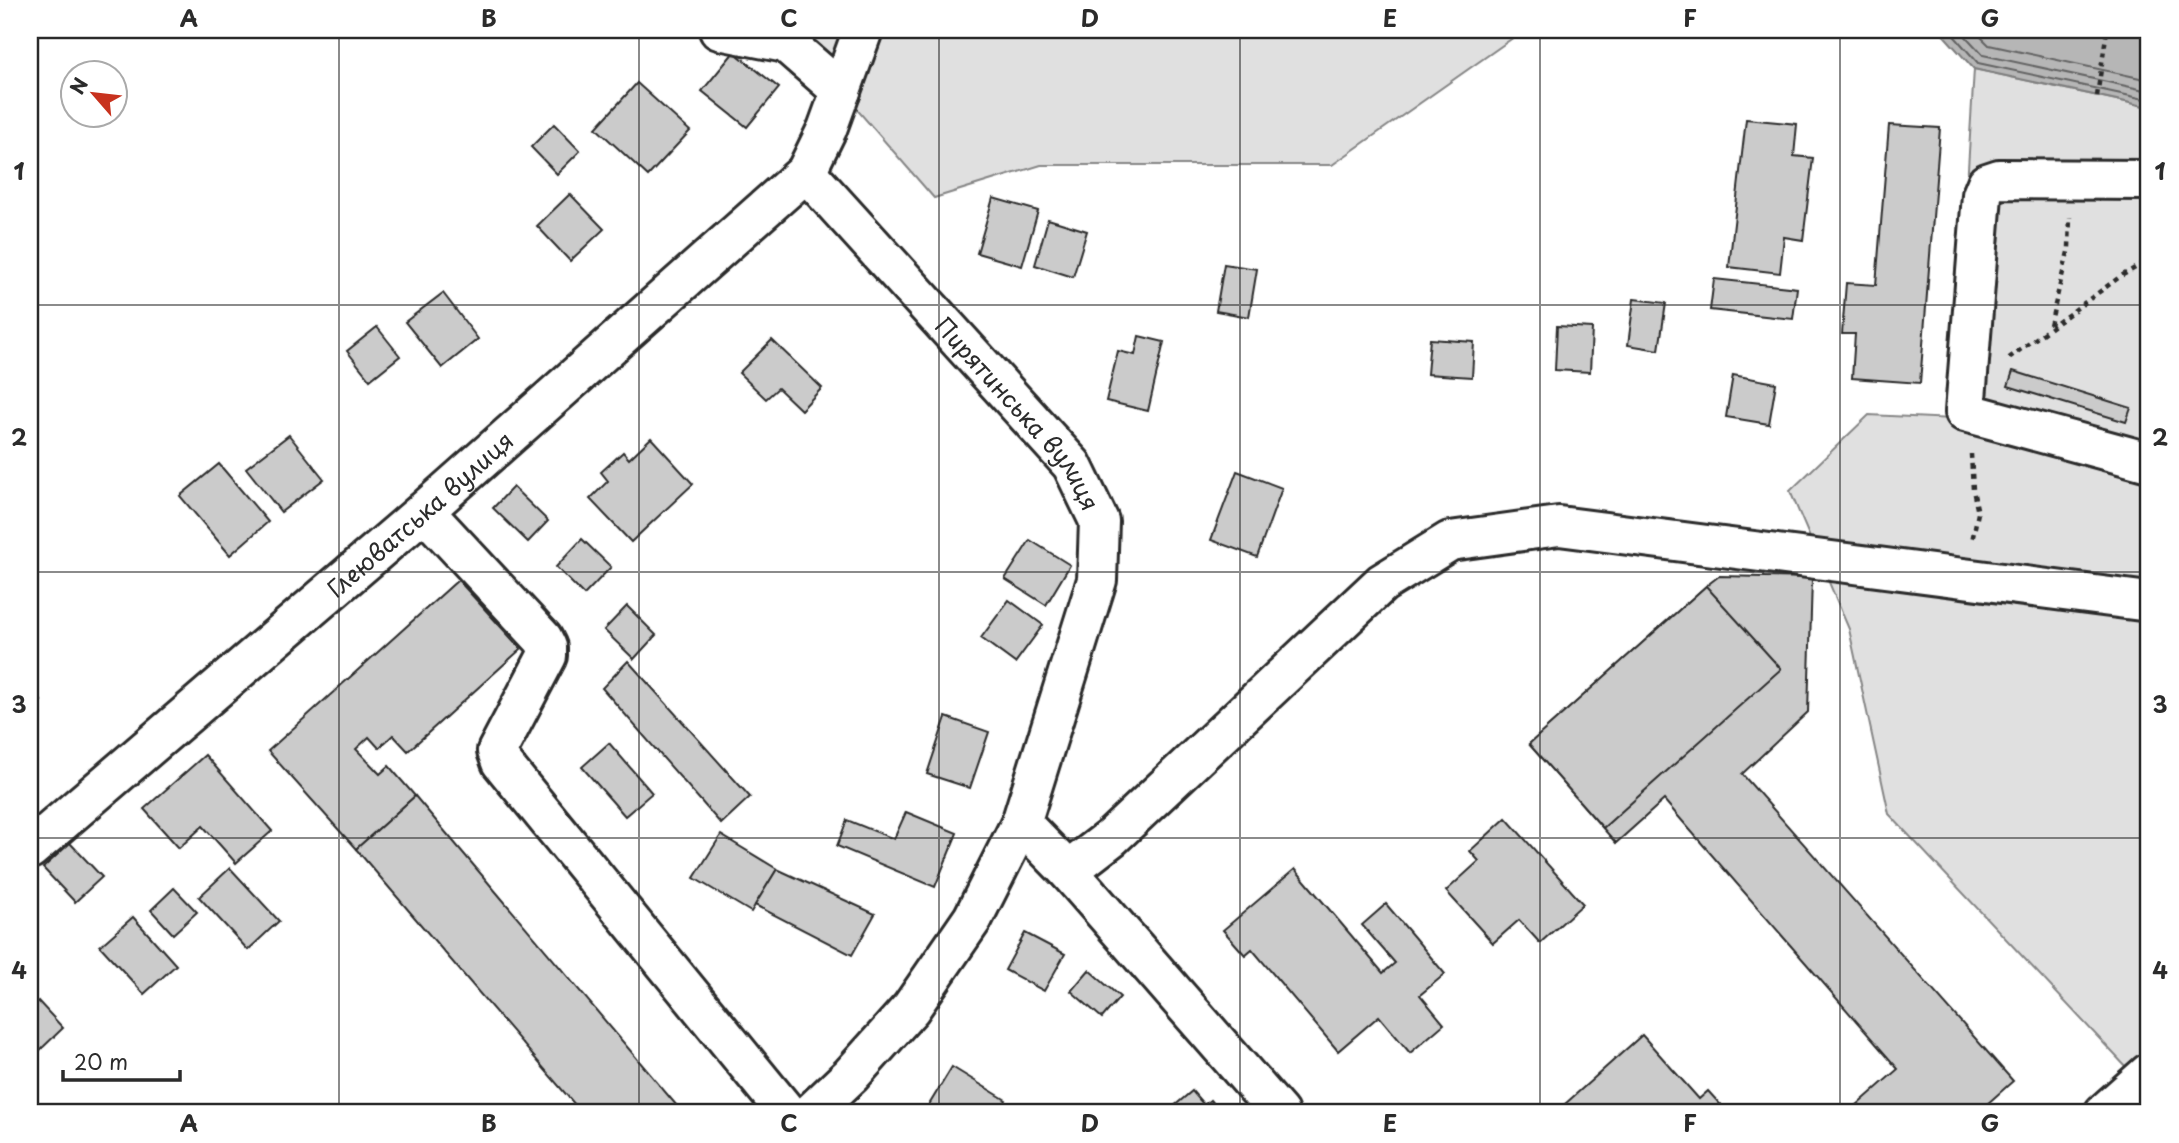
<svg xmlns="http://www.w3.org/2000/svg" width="2179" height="1143" font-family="'Playpen Sans',sans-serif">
<rect width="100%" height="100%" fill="#fff"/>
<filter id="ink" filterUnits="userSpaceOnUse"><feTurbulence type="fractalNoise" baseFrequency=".0143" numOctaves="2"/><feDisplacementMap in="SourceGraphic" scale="14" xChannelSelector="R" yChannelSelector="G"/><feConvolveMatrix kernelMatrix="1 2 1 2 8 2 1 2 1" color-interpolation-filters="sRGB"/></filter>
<g filter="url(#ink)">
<g fill="#e0e0e0" stroke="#868686" stroke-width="2">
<path d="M719,30H1524L1332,165H1041L934,198L841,91Z"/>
<path d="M1974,69L2149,107V1047L2127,1068L1889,814L1849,629L1790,491L1869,415L1953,419Z"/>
</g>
<path fill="#b6b6b6" stroke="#7e7e7e" stroke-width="2" d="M1939,30H2149V107L1974,69Z"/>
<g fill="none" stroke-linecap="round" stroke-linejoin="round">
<g stroke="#636363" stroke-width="2">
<path d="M1949,30L1978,63L2149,100"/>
<path d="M1960,30L1983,55L2149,91"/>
<path d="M1974,30L1989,45L2149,80"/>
</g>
</g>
<g fill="#cbcbcb" stroke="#2b2b2b" stroke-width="2">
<path d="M734,52L779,88L747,127L702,91Z"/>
<path d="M637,83L690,131L648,176L596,128Z"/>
<path d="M1746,119L1797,124L1794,156L1813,158L1803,240L1784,237L1780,273L1729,267Z"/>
<path d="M554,124L580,151L557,174L531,147Z"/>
<path d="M1889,125L1940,128L1920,383L1852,378L1855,334H1842L1846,283L1876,285Z"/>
<path d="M570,194L604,229L570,261L537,226Z"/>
<path d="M993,198L1038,211L1022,266L977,253Z"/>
<path d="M1048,219L1087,231L1073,277L1035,265Z"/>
<path d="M1224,264L1257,269L1249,317L1216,311Z"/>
<path d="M1714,279L1797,288L1793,319L1710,310Z"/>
<path d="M443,293L478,339L442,368L405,322Z"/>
<path d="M1634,299L1666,303L1659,350L1628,345Z"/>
<path d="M1557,326L1592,328L1590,372L1555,370Z"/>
<path d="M377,327L400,356L370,380L347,351Z"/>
<path d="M1139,336L1164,342L1148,411L1106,401L1118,351L1135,355Z"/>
<path d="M1430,339L1474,342L1472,377L1427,374Z"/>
<path d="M772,340L822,388L801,410L778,388L766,399L739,373Z"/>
<path d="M2013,371L2131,408L2126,422L2008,386Z"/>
<path d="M1733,375L1776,383L1769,424L1726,417Z"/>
<path d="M289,435L324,479L281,512L246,468Z"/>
<path d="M651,438L693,484L631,542L590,499L608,481L601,472L623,452L629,459Z"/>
<path d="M219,464L268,522L230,555L180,496Z"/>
<path d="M1237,471L1282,488L1257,557L1211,540Z"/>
<path d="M513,487L548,521L528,542L493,508Z"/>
<path d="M582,539L611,567L584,595L556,567Z"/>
<path d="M1030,540L1070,565L1046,605L1005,579Z"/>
<path d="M1719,576L1812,578L1808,712L1742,774L2013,1081L1977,1113H1848L1898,1069L1664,800L1616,843L1529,744L1706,586Z"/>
<path d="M458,580L521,649L408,751L393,735L379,748L369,737L356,749L380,774L389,766L415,796L356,849L268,751Z"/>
<path d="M1706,586L1781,669L1603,828L1529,744Z"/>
<path d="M1009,600L1043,625L1015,663L981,638Z"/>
<path d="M627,606L656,635L634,659L604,630Z"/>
<path d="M628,661L750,797L721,824L602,688Z"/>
<path d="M30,689L41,701L30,711Z"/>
<path d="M946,717L989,732L970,788L927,774Z"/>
<path d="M609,743L652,793L625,816L582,767Z"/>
<path d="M205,755L272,831L236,863L203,826L179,848L144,809Z"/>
<path d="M415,796L683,1113H582L356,849Z"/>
<path d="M906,812L957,833L935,887L837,846L847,820L894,839Z"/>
<path d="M1506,818L1583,904L1540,943L1519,920L1493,943L1446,891L1479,861L1470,851Z"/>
<path d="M721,835L777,869L751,912L694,878Z"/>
<path d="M70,843L102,877L75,902L43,868Z"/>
<path d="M230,868L279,921L248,950L199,897Z"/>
<path d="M777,869L875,914L852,955L755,905Z"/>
<path d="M1295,869L1383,973L1395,963L1362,925L1386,904L1445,974L1420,995L1444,1024L1410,1053L1379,1016L1338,1051L1252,949L1245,955L1223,930Z"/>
<path d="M174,888L197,912L173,934L151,910Z"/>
<path d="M133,917L176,965L144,994L100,946Z"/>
<path d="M1025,933L1065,954L1044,991L1005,970Z"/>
<path d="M1089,970L1120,997L1102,1018L1071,991Z"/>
<path d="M38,1001L63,1028L38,1052L30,1043V1009Z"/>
<path d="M1642,1035L1699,1099L1708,1091L1728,1113H1555Z"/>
<path d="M952,1067L1006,1100L998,1113H924Z"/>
<path d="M1192,1091L1204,1105L1210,1100L1221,1113H1166Z"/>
</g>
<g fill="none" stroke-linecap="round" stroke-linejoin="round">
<g stroke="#2b2b2b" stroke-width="44">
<g id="minor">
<path d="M719,30L786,43L841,91"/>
<path id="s1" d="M806,172L1072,465L1099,521L1097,580L1021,823L973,918L911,1008L851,1075L811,1113"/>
<path d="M2148,180L1999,179L1987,183L1982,195L1965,412L2149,462"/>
<path d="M424,511L543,639L547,647V656L497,751L501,762L787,1113"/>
<path d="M1021,823L1068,871L1279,1113"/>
<path id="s2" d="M30,849L424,511L806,172L827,129L863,30"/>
<path d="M1068,871L1112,837L1382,583L1450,541L1559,526L2149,602"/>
<path d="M2104,1113L2149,1073"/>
</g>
</g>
<g stroke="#2b2b2b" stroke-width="4.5" stroke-dasharray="5 5" stroke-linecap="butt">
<path d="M2097,96L2107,30"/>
<path d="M2050,325L2069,248L2070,217"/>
<path d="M2009,358L2121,276L2149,260"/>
<path d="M1971,454L1973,490L1978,513L1972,541"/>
</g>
<use href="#minor" stroke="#fff" stroke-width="38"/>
</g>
</g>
<path fill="none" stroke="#2b2b2b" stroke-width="2" stroke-opacity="0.55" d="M339,30V1113M639,30V1113M939,30V1113M1240,30V1113M1540,30V1113M1840,30V1113M30,305H2149M30,572H2149M30,838H2149"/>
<g text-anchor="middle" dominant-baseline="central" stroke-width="5" stroke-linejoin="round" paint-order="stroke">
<g font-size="24" fill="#2b2b2b" stroke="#fff">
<text stroke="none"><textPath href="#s1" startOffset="322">Пирятинська вулиця</textPath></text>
<text stroke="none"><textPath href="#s2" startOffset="514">Глеюватська вулиця</textPath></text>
</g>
</g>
<rect width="2179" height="1143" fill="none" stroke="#fff" stroke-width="77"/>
<g transform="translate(94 94) rotate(298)"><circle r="33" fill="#ffffff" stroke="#aaaaaa" stroke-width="2"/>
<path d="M0-5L12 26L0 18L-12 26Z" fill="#c8321e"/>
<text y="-10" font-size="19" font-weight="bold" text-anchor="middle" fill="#2b2b2b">N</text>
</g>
<path d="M63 1070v10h117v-10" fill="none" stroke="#2b2b2b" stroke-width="3.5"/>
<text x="74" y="1070" font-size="21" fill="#2b2b2b" stroke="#ffffff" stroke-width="5" paint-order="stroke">20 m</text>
<rect x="38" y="38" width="2102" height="1066" fill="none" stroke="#2b2b2b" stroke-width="2.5"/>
<g font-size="23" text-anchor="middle" font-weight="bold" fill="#2b2b2b">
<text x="189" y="27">A</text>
<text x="489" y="27">B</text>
<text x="789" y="27">C</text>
<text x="1090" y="27">D</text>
<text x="1390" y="27">E</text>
<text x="1690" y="27">F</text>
<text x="1990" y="27">G</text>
<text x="19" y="180">1</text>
<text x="2160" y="180">1</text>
<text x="19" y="446">2</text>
<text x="2160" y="446">2</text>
<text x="19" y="713">3</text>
<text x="2160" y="713">3</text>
<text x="19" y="979">4</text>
<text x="2160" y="979">4</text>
<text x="189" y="1132">A</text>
<text x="489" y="1132">B</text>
<text x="789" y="1132">C</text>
<text x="1090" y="1132">D</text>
<text x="1390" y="1132">E</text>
<text x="1690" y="1132">F</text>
<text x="1990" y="1132">G</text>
</g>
</svg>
